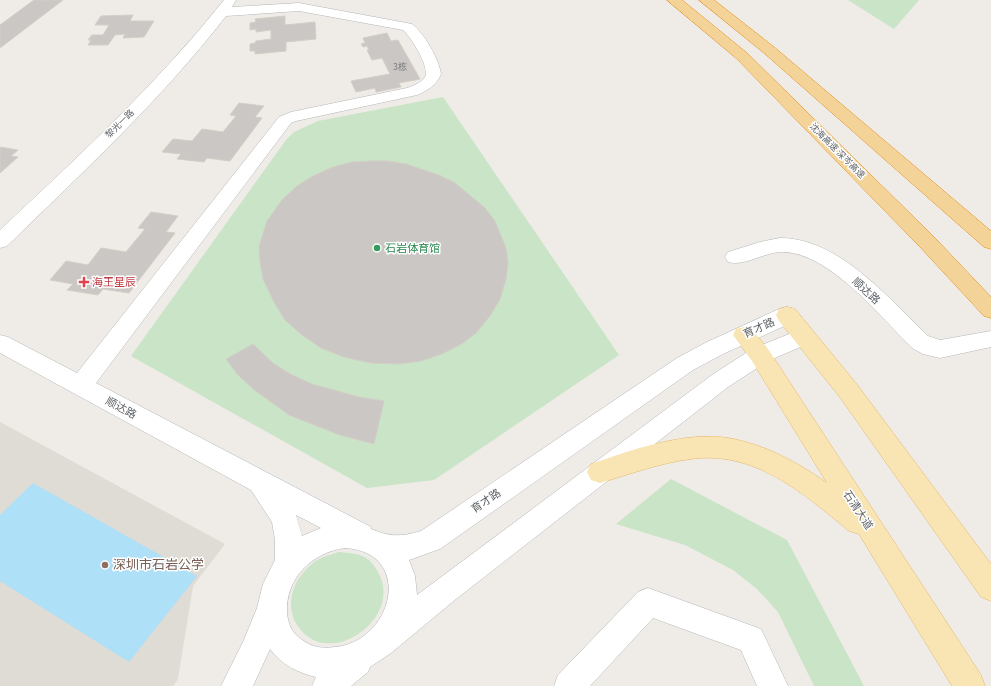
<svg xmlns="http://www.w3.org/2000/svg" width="991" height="686" font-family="'Source Sans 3','Noto Sans SC',sans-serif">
<rect width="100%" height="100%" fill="#efece7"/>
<path fill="#dfdbd5" d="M0,422L225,544L193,586L178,679L173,686H0Z"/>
<g fill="#c9e4c6">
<path d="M848,0H919L894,29Z"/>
<path d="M443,97L619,355L434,480L367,488L131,356L286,140L294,132L318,121Z"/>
<path d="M671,479L787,540L864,686H814L778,612L757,589L733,570L685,545L616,524Z"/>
<path d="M339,552C348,553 358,553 366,558C372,562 376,568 379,574C395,605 366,638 336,643C327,644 317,643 310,638C282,619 287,584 312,564C319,557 330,555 339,552Z"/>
</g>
<path fill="#aee0f8" d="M33,483L197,576L129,662L0,581V515Z"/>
<g fill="#cbc7c4" stroke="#d3cec6">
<path d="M34,0H63L0,48V25Z"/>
<path d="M133,15L130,21H154L144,37L123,38L125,34L115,35L108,45H88L91,40H88L92,35H103L109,25H95L101,16Z"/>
<path d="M285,16V25L315,22L316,39L286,42V51L255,54V51H250V44L255,43L256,41L271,39V30L256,32V29L250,30V23L256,22L255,19Z"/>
<path d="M387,33L391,41L398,40L420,79L399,83L401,87L376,92L375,88L356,92L351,81L390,74L382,58L372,60L367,50H369L367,46L363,47L361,44L365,43L363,38Z"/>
<path d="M239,103L264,106L255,117L262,118L230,161L207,158L204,162L177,159L181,154L162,152L173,139L192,141L202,129L223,132L236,116L230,115Z"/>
<path d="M0,147L18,150L11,156L18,157L0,173Z"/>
<path d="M371,161H388L406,164L439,175L455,183L485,208L495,221L506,248L508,262L506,279L500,299L490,316L476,333L463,343L442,354L421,361L399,364L371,363L344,357L321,348L302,335L285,320L274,302L263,279L260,262L259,247L267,221L282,200L297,186L313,176L333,167L352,162Z"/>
<path d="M151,212L178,216L166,232L175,233L129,293L103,289L98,295L67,290L73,284L50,280L66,261L88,265L101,248L126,252L145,229L138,228Z"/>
<path d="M253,344L274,364L292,375L312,384L359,397L384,401L374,444L340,435L289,415L253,389L237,374L226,359Z"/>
</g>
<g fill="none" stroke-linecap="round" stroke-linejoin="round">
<g stroke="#b4b7ba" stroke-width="1">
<g id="minor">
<path d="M224,0H236L232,7L299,3L412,24C424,33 439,59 441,74C436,86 428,90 417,95L296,121L291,123L96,383L371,527V529C390,537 401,537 421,531L677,358L707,342L779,309L787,307L795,309L798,315L795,321L723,354L693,370L440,549L409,560L415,576L417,595L712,375L752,349L804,328L812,330L815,336L812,342L768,361L728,387L456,599L391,653L370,667L368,672L351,686H312L316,677C298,673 281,664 270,649L253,686H221L243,642L257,608L263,584L275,560V540L272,522L251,490L0,353V335L8,337L77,373L279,117L291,112L407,88C413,86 421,83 425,77C430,67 411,37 403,30L299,11L226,16C161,100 83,172 7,246L0,248V230C78,157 157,84 224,0ZM296,515L321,528L302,536ZM345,548C415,552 393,642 335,647C322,649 311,647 301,639C292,633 288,624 287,613C285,579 312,552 345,548Z"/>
<path d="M780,238C839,238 888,298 928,336L940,340L991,331V347L940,358L923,354L912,348C882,318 829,253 784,252C765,251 745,267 728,262L725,257L728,252L760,242Z"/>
<path d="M648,588L761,629L788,686H757L741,650L653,618L590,686H554L558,675L638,592Z"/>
</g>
</g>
<g stroke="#e6b569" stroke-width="1">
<g id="major">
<path d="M787,307L795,309L855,382L991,564V601L981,597L839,396L779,321L776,315L779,309Z"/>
<path d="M744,327L752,329L768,349L981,675L985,686H952L859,534L849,531C803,493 754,450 691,459C660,463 630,474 600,483L591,480L587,472L591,464C631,450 686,431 728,438C764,444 797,462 827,483L752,361L733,335L736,329Z"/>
</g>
</g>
<g stroke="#e28a14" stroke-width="1">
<g id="highway">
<path d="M667,0H682L747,53L935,238L991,297V318L984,316L921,248L737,59Z"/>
<path d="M699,0H714L774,47L991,231V249L984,247L764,53Z"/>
</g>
</g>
<use href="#minor" fill="#fff" fill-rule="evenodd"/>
<use href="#major" fill="#f8e5b3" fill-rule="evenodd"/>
<use href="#highway" fill="#f4d399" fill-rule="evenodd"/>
</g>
<circle fill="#2e9e5b" stroke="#fff" stroke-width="1.5" cx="377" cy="248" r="4"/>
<path fill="#e0444e" stroke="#fff" stroke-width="1.5" d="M82 276h4v4h4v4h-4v4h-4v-4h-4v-4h4z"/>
<circle fill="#8d6e63" stroke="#fff" stroke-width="1.5" cx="105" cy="565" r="4"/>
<g text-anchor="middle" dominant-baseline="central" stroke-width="3" stroke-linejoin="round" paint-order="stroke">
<g font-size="9" fill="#797b7e">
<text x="400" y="67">3栋</text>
</g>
<g font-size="9" fill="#5e6266" stroke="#fff">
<text transform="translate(120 124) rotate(-45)">黎光一路</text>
<text transform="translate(837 151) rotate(45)">沈海高速 深岑高速</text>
</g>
<g font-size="11" fill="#27864d" stroke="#fff" text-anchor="start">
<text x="385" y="248">石岩体育馆</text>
</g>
<g font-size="11" fill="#be3a42" stroke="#fff" text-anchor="start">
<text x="92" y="282">海王星辰</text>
</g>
<g font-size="11" fill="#5e6266" stroke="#fff">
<text transform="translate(866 291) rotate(43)">顺达路</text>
<text transform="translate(759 328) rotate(-24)">育才路</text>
<text transform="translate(121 408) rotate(28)">顺达路</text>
<text transform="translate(486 501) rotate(-34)">育才路</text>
<text transform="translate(858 510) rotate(57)">石清大道</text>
</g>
<g font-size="13" fill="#785e54" stroke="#fff" text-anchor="start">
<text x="113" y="565">深圳市石岩公学</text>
</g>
</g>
</svg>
